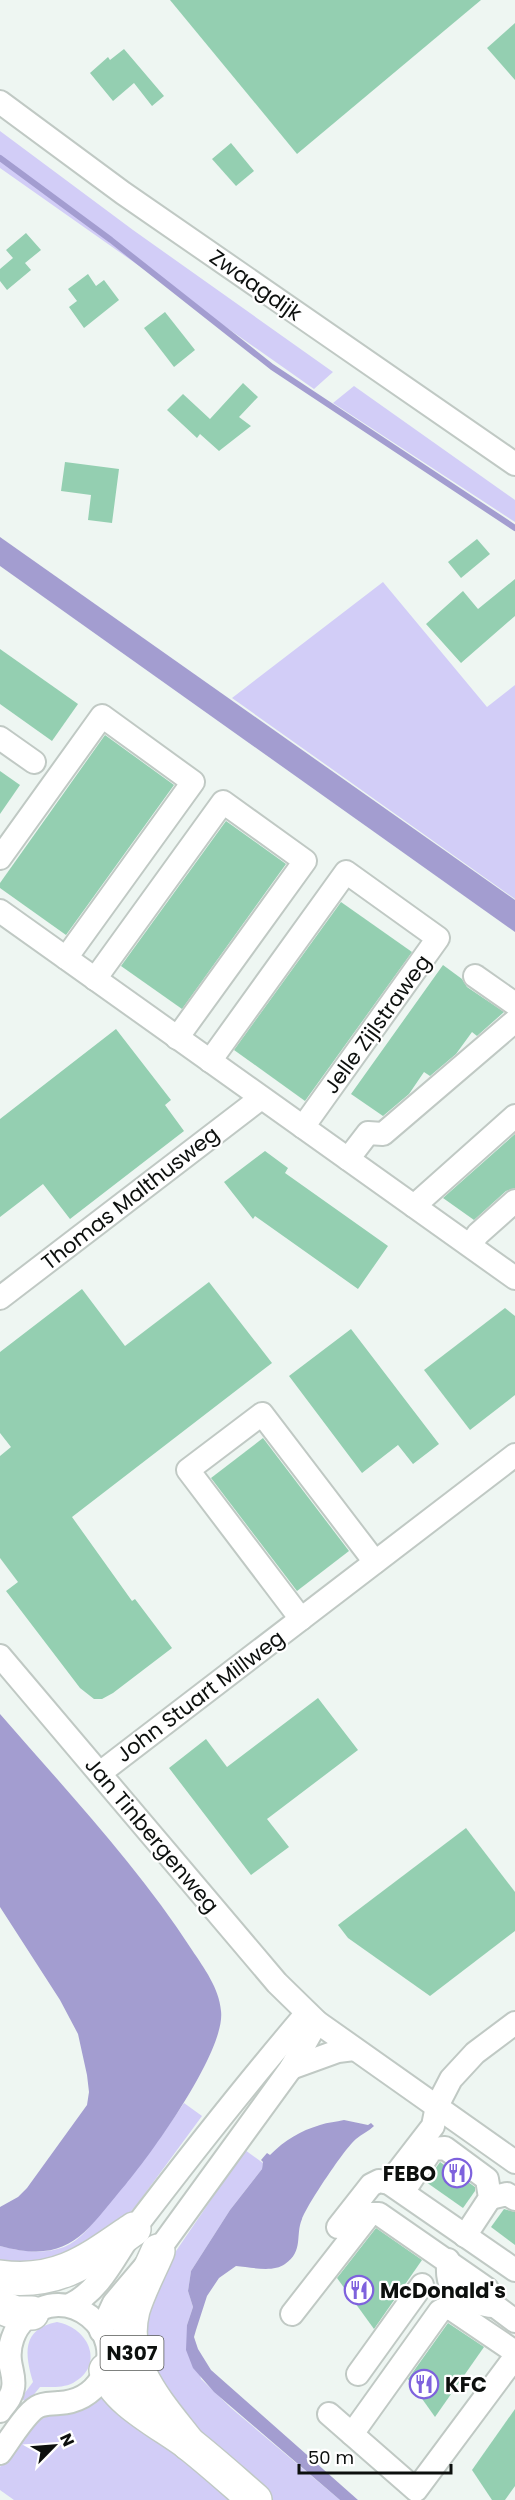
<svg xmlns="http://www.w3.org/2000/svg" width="515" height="2500" font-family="Poppins,sans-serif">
<rect width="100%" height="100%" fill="#eef6f2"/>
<g fill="#d2cdf7">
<path d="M0,131L133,230L333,372L314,389L0,168Z"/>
<path d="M354,386L515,500V522L333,403Z"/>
<path d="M383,582L487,707L515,685V899L232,698Z"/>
<path d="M184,2103L202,2116L135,2207L107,2237L75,2259L0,2268V2246C20,2251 44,2255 64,2247C81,2240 92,2224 103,2210C133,2176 159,2140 184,2103Z"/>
<path d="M245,2150L263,2163L262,2169L230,2210L191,2271L188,2291L193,2307L187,2325L201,2379L231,2408L340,2500H272L184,2422L139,2346L159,2276Z"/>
<path d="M57,2322C90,2328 105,2366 73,2383C63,2388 51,2387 40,2387L27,2403L21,2398L33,2382C25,2354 21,2329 57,2322Z"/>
<path d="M107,2392L240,2500H14L0,2490V2467L29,2425L48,2416L70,2414L87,2407Z"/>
</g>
<g fill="#a39dd0">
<path d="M0,537L515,900V932L0,566Z"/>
<path d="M0,1714C66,1790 137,1865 192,1950C204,1968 219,1988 221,2011C226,2050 152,2153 126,2184C85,2232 71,2265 0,2246V2207L18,2197L27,2188L87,2105L89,2092L87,2075L78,2034L60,2000L0,1907Z"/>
<path d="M344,2120L368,2125L371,2123L374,2126C369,2131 362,2134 356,2139C345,2148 307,2205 302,2219C295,2235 304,2251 285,2264C273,2273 250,2267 236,2266L219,2278L207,2296L196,2330L194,2337L198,2349L211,2370L358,2500H340L214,2392L193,2368L186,2350L187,2325L193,2307L188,2291L191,2271L230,2210L262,2169L263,2162L261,2160L267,2153L270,2155C285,2140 300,2131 320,2125C328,2122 336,2122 344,2120Z"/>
</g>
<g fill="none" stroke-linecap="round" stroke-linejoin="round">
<path stroke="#a39dd0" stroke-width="6" d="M0,158L111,240L272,367L515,528"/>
</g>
<g fill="#94cfb1">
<path d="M170,0H481L297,154Z"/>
<path d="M515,23V80L487,48Z"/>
<path d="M124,49L164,96L152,106L134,83L113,101L90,73L108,57L110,60Z"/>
<path d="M231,143L254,171L236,186L212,159Z"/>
<path d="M26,233L41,250L25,263L31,270L7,290L0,281V269L13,258L6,250Z"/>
<path d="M88,274L96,286L104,280L119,300L84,328L69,307L77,301L68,289Z"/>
<path d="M165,312L195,350L174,367L144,328Z"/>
<path d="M243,383L258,397L239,417L251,426L219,451L200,434L197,438L167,410L183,394L210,419Z"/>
<path d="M65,462L119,469L112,523L88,520L91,495L61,491Z"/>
<path d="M477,539L490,554L461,578L448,562Z"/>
<path d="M515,579V616L461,663L426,624L463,591L478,609Z"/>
<path d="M0,649L78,704L52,741L0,704Z"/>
<path d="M105,735L174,785L66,935L0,888V883Z"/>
<path d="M0,771L20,785L0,814Z"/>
<path d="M226,821L286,864L182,1009L121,966Z"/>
<path d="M341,902L412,952L305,1101L234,1050Z"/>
<path d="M443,965L462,979L467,987L504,1012L477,1036L472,1032L456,1054L430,1076L424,1072L409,1094L383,1116L351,1094Z"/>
<path d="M116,1029L171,1100L165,1105L184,1131L70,1219L43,1184L0,1217V1119Z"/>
<path d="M515,1134V1188L506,1191L474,1220L443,1198Z"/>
<path d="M265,1151L288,1168L285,1173L388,1246L358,1289L255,1216L253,1219L224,1182Z"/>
<path d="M209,1282L272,1363L72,1517L132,1601L135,1599L172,1648L113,1693L102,1699H94L80,1688L6,1591L18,1582L0,1558V1456L11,1447L0,1433V1352L82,1289L125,1346Z"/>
<path d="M505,1308L515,1316V1395L470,1430L424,1370Z"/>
<path d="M351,1329L439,1444L413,1464L398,1445L362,1473L289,1376Z"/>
<path d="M263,1438L349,1551L297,1591L211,1478Z"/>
<path d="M318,1698L358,1750L267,1819L289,1847L251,1875L169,1768L206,1739L227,1767Z"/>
<path d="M466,1828L515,1892V1931L430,1996L348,1938L338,1925Z"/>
<path d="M440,2162L475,2187V2191L463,2208L426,2182Z"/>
<path d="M504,2209L515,2212V2245L491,2227Z"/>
<path d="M376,2228L422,2260L374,2329L337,2278Z"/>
<path d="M448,2323L484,2347L435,2417L408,2379Z"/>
<path d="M515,2409V2486L505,2500H492L472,2470Z"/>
</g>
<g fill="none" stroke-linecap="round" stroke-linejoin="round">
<g stroke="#c0c9c4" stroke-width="26">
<g id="minor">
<path d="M0,102L123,193L515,464"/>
<path d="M0,738L34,762"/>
<path d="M0,858L102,716L193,782L66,958"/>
<path d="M0,911L515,1278"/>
<path d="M475,976L515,1004"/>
<path d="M95,979L223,802L305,861L177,1038"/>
<path d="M210,1061L346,872L438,938L303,1127"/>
<path d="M348,1159L368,1133L383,1134L515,1021"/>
<path d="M414,1206L515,1116"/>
<path d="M470,1245L478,1234L515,1201"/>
<path d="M0,1298L261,1098"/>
<path d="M301,1619L188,1470L262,1414L375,1562"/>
<path d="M0,1656L277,1983L317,2022L515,2162"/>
<path d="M100,1773L515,1455"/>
<path d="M291,2068L338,2051L354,2049"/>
<path d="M389,2183L433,2126L437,2106L451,2079L475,2053L515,2023"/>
<path d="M403,2192L432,2149L445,2148L487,2179L490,2198L465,2236"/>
<path d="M490,2198L507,2194L515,2199"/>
<path d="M338,2227L371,2185L379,2181L389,2183L515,2270"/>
<path d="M448,2260C448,2268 447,2278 451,2285C460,2298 481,2306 495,2306"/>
<path d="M70,2305C102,2290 116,2252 137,2225C192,2153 248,2082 307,2013"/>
<path d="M292,2314L370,2214H379L487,2289L495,2306L515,2321"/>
<path d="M101,2331L114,2303L158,2251L291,2068L317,2022"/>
<path d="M358,2374L422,2285"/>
<path d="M0,2411C5,2404 12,2397 13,2388C15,2378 11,2370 10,2361C8,2346 14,2329 25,2319C67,2279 130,2332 101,2379C92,2394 76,2402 59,2403C51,2404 44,2403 37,2407C25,2414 9,2441 0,2453"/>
<path d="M329,2414L416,2490L515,2357"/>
<path d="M352,2434L440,2311L446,2308L453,2310L515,2352"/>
</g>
</g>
<g stroke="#c0c9c4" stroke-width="36">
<g id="highway">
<path d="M158,2251C150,2270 139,2290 133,2310C119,2364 159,2405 189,2444"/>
<path d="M0,2277C58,2285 89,2260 134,2229"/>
<path d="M0,2307L16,2313H32"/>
<path d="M106,2370C114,2400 163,2424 188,2443C211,2461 233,2481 255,2500"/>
</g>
</g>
<use href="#minor" stroke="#fff" stroke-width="22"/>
<use href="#highway" stroke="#fff" stroke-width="33"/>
</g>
<defs>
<g id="restaurant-ring" transform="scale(1.5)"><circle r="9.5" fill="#fff" stroke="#7e62dd" stroke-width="1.5"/><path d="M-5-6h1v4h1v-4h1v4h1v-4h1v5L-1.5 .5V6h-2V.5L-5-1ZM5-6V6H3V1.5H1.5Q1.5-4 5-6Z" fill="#7e62dd"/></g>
</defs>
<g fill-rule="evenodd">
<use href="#restaurant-ring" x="457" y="2173"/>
<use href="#restaurant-ring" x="359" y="2290"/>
<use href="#restaurant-ring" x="424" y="2384"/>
</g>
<g text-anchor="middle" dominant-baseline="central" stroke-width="4.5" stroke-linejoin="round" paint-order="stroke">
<rect fill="#fff" stroke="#565856" stroke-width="1.5" x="100.5" y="2336" width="63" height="34" rx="4.5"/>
<g font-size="20" font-weight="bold" fill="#0d100e">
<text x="132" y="2353">N307</text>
</g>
<g font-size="21" fill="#0d100e" stroke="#fff">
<text transform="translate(256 285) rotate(35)">Zwaagdijk</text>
<text transform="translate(377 1024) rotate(-54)">Jelle Zijlstraweg</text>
<text transform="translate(130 1198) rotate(-38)">Thomas Malthusweg</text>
<text transform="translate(200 1696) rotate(-37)">John Stuart Millweg</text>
<text transform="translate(152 1835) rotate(50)">Jan Tinbergenweg</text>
</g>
<g font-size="21" font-weight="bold" fill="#0d100e" stroke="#fff" text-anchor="start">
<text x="436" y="2173" text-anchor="end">FEBO</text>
<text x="380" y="2290">McDonald's</text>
<text x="445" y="2384">KFC</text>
</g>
</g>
<g transform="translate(54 2446) rotate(65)" stroke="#ffffff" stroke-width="4.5" paint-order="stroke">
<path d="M0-4.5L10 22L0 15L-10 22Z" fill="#0d100e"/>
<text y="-9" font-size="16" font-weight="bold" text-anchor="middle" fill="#0d100e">N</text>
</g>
<path d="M299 2464v9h152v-9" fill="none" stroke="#0d100e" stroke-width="3"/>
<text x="308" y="2464" font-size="18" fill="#0d100e" stroke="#ffffff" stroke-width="4.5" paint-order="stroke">50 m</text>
</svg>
